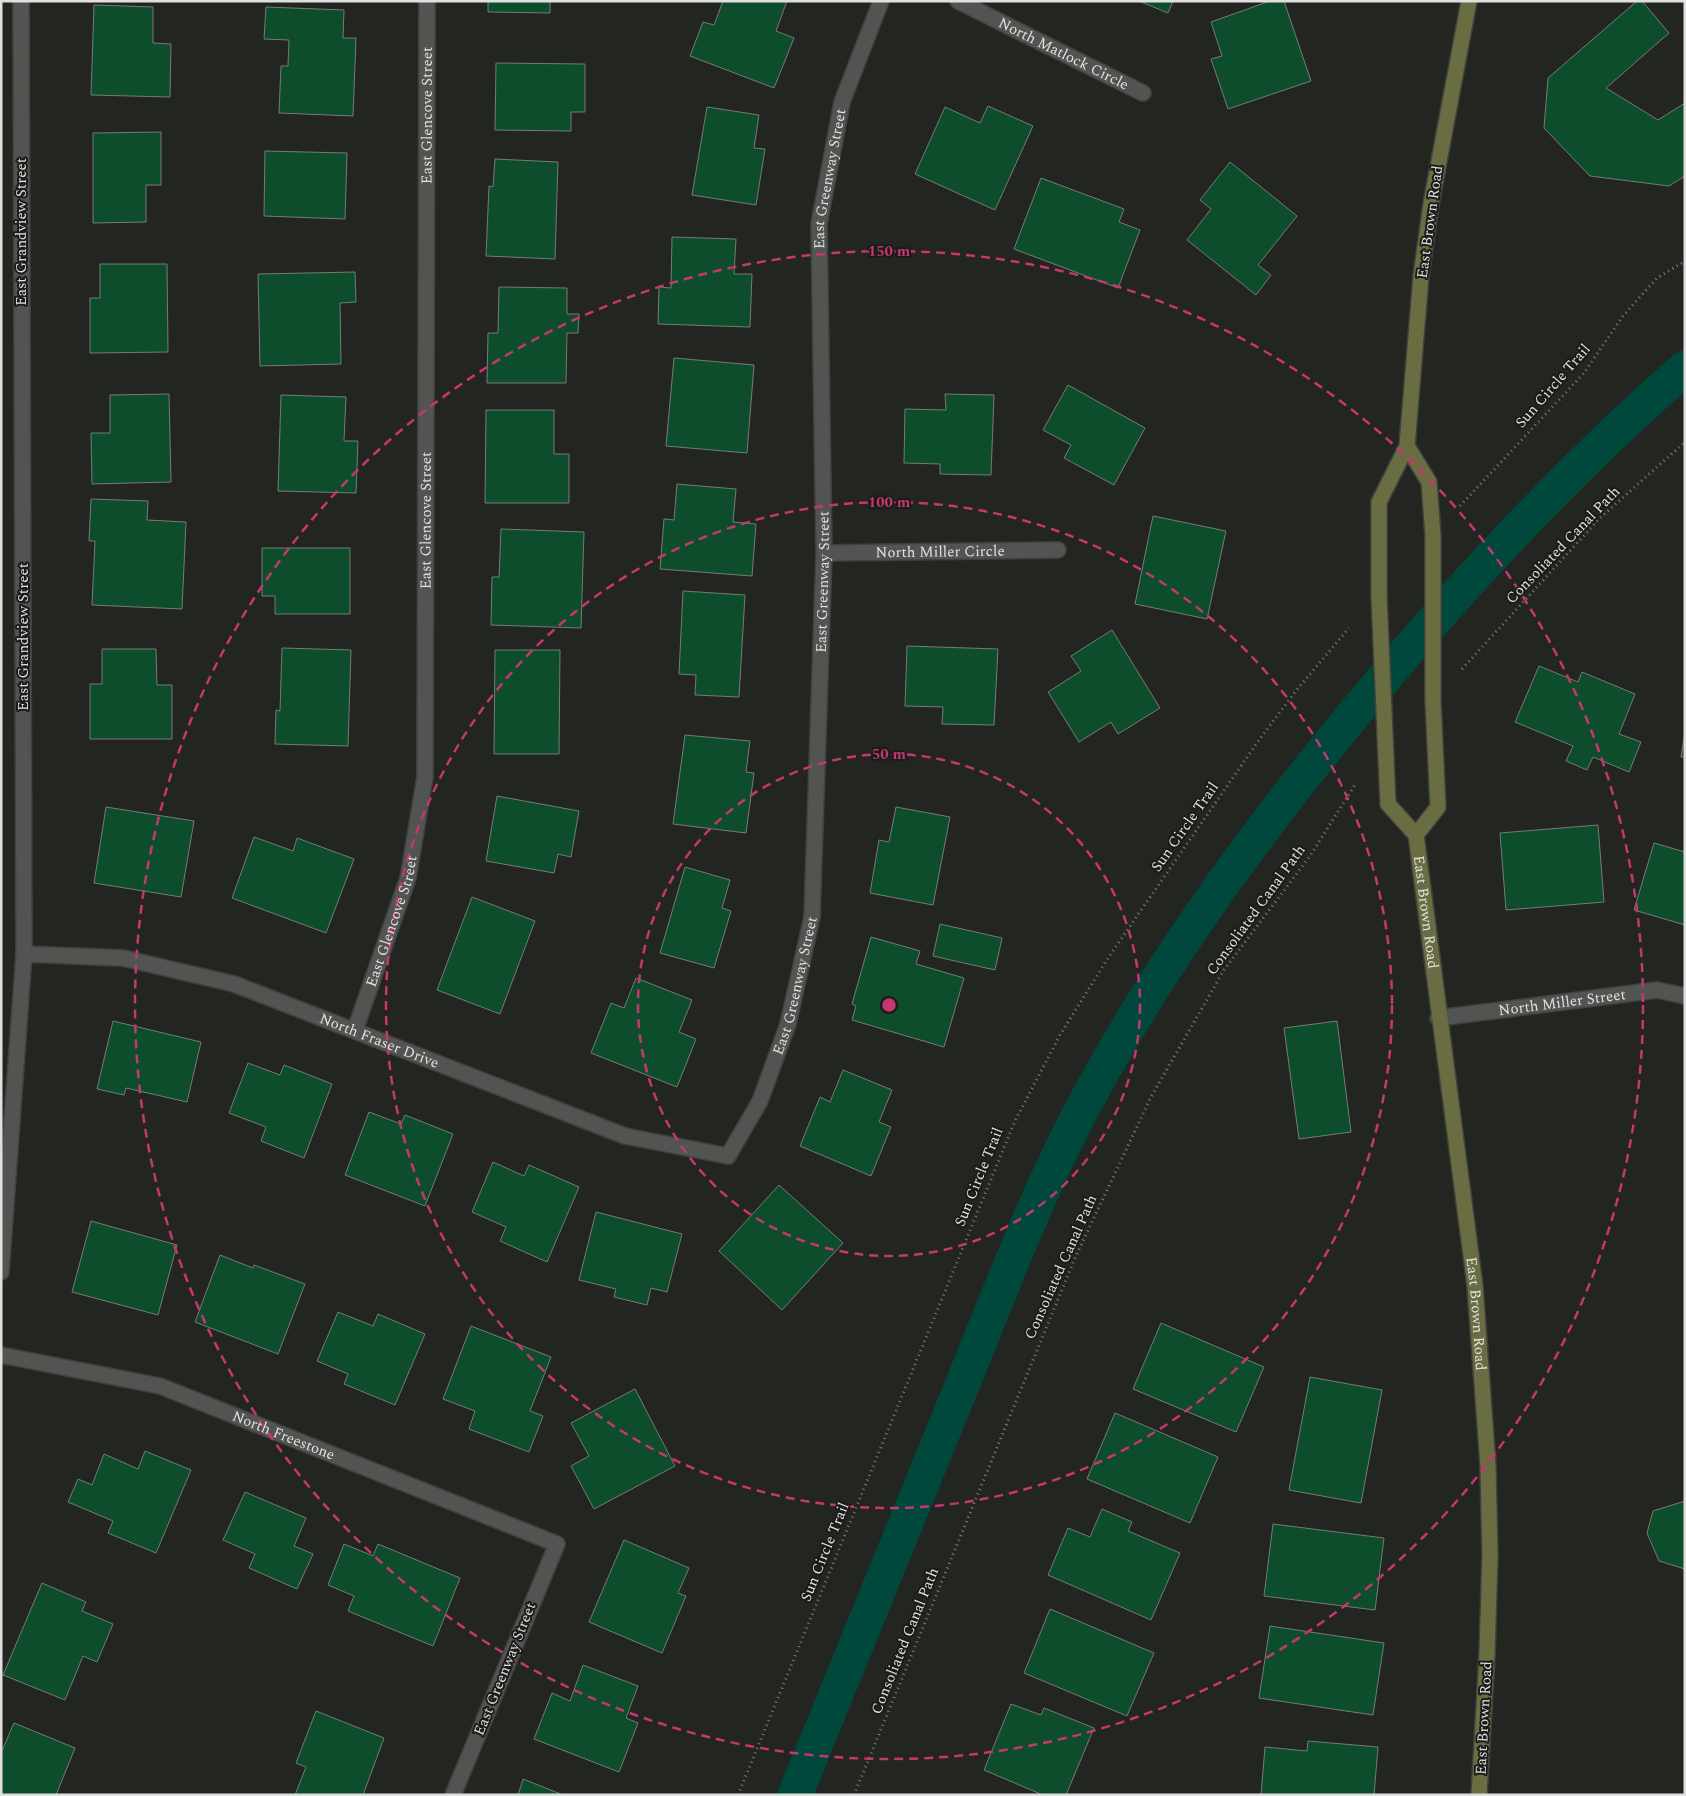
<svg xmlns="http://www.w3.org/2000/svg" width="1686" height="1796" font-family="Spectral,serif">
<rect width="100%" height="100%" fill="#232521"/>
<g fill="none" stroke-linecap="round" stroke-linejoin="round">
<path stroke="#00473c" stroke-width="35" d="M795,1795C851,1657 907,1520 963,1383C1004,1282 1042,1180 1095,1085C1179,933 1285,793 1398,662C1487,558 1582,458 1685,368"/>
</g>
<g fill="#0e4d2c" stroke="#767b77">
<path d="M488,1H550V13L488,12Z"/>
<path d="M723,1H787L776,31L794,38L774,88L690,56L703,22L714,25Z"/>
<path d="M1139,1H1173L1168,13Z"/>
<path d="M1270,1H1284L1311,81L1228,109L1211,59L1222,56L1211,22Z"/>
<path d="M1637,1H1642L1669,33L1606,88L1658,120L1685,103V176L1669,186L1590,176L1544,128L1548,78Z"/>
<path d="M94,5L153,7V43L171,44L170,97L91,95Z"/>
<path d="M266,7L344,10L343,38H356L353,116L279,113L281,66H288L289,40L264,39Z"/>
<path d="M496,63L585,64V112H571V131L495,130Z"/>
<path d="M988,106L1033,126L995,210L915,174L945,107L980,123Z"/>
<path d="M707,107L759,115L754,148L765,149L756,205L692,195Z"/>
<path d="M161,132V185H146V222L93,223V133Z"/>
<path d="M265,151L347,153L345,219L264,216Z"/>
<path d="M495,159L558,162L555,259L486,256L489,186L493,187Z"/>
<path d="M1230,162L1297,216L1258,265L1271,275L1256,295L1187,240L1211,209L1200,200Z"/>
<path d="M1041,178L1124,209L1119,222L1140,230L1118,288L1014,249Z"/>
<path d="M672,237L736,239L734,274H752L750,327L658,324L659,287L671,288Z"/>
<path d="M100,264H167L168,352L90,353V298H100Z"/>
<path d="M355,272L356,302L340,303L341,364L260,366L258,274Z"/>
<path d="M499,287L567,288V314H579L578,333H567L566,383H487L488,333H498Z"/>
<path d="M674,358L754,365L747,453L666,446Z"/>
<path d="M1068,385L1145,428L1114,485L1064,458L1071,445L1043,430Z"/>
<path d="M169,394L171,482L92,484L91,433H110V395Z"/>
<path d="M945,394L994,395L991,475L940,474V464L904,463L905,409L946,410Z"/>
<path d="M281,395L346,397L344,441H358L356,493L278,491Z"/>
<path d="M486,410H554V454H569V503H485Z"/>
<path d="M677,484L736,489L733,522L756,524L752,576L660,569L664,519L674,520Z"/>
<path d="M91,499L148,501L147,520L186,522L182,609L92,605L95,541H89Z"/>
<path d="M1153,516L1226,531L1207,619L1135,604Z"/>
<path d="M501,529L584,532L581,628L491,625L492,577H499Z"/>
<path d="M262,548H350V614H275V596H262Z"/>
<path d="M683,591L745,595L739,697L695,695L696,675L679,674Z"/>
<path d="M1112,630L1160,708L1118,734L1111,722L1079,742L1048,692L1081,671L1071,656Z"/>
<path d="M907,646L998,649L994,725L942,724L943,707L905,706Z"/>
<path d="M282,648L351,650L348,746L275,744L276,710L280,711Z"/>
<path d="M102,649H156L157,685H172V739H90V684H102Z"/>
<path d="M495,650H560L559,754H494Z"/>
<path d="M1539,666L1578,682L1582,672L1635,694L1619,734L1641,742L1629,772L1593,757L1587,770L1566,761L1573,746L1515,722Z"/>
<path d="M1685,733V757H1681Z"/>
<path d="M685,735L750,741L746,772L754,773L746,833L673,824Z"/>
<path d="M497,796L579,811L571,857L558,854L554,873L486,861Z"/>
<path d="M106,807L194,821L181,897L94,883Z"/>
<path d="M896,807L950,817L933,905L870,893L879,840L889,842Z"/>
<path d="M1598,825L1604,902L1506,910L1500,833Z"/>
<path d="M254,837L293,851L297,838L354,859L326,933L232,898Z"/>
<path d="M1654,843L1685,852V925L1634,910Z"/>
<path d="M685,867L730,880L722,908L731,911L714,968L660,953Z"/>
<path d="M472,897L535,921L500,1014L437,990Z"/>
<path d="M940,924L1002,938L995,970L933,956Z"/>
<path d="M871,937L920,951L916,964L964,978L944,1047L852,1020L856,1006L852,1004Z"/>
<path d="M636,978L692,1000L679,1032L696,1039L677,1087L591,1053L611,1003L624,1008Z"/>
<path d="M113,1021L201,1042L187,1102L126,1088L124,1095L97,1089Z"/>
<path d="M1337,1021L1351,1132L1299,1139L1284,1028Z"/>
<path d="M248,1063L280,1075L284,1065L332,1084L304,1158L261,1141L266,1127L229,1113Z"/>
<path d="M843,1070L892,1090L879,1122L891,1127L871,1176L800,1146L820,1097L830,1102Z"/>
<path d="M369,1112L401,1124L405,1115L453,1134L425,1206L345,1175Z"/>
<path d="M493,1162L524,1176L529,1165L579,1187L547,1262L500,1241L506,1227L472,1212Z"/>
<path d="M779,1185L843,1243L782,1310L719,1251Z"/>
<path d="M596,1212L682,1234L667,1292L651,1288L647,1305L614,1297L616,1289L579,1280Z"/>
<path d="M91,1221L177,1245L158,1315L72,1292Z"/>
<path d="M220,1255L253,1268L254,1265L305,1284L278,1354L195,1322Z"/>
<path d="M338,1312L373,1326L378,1314L425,1334L395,1405L344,1384L348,1374L317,1361Z"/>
<path d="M1161,1323L1264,1367L1236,1432L1133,1389Z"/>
<path d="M471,1326L551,1357L530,1411L543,1416L529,1452L469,1429L475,1411L443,1399Z"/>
<path d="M1310,1377L1382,1390L1361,1503L1289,1490Z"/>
<path d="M635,1389L675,1466L594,1509L571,1466L589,1456L571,1423Z"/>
<path d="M1115,1413L1218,1457L1190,1523L1087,1479Z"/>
<path d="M145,1451L191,1470L156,1553L108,1533L113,1521L68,1502L78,1479L92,1485L104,1454L138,1469Z"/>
<path d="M245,1492L306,1518L294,1546L313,1554L297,1589L249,1568L255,1554L223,1540Z"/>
<path d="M1685,1501V1569L1659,1561L1647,1533L1653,1511Z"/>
<path d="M1102,1509L1132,1522L1128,1531L1180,1553L1151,1620L1048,1575L1068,1528L1090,1537Z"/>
<path d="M1273,1524L1384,1538L1375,1610L1264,1596Z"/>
<path d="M624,1540L689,1568L678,1593L686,1596L662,1653L589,1622Z"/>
<path d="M344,1544L373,1556L378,1544L460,1578L433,1646L348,1611L354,1596L328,1585Z"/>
<path d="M42,1583L86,1602L82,1611L113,1624L97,1662L83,1656L65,1700L3,1675Z"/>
<path d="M1050,1609L1154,1653L1127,1716L1024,1673Z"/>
<path d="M1270,1626L1384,1643L1373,1715L1259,1698Z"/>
<path d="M583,1665L638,1686L626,1718L638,1723L619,1772L534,1739L552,1693L570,1701Z"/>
<path d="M1011,1704L1041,1715L1044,1708L1094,1728L1066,1795H1043L984,1770Z"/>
<path d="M316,1711L384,1738L363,1795H295L306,1767L296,1763Z"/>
<path d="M14,1723L75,1748L56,1795H1V1753Z"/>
<path d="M1308,1741L1378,1747L1374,1795H1261L1265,1747L1307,1751Z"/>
<path d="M523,1779L563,1795H518Z"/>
</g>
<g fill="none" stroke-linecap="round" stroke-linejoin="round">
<g stroke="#3f413e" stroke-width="18">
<g id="street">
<path id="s1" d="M958,1L1143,93"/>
<path id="s2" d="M824,553L1058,550"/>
<path id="s3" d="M24,954L123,958L234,984L625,1136L728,1156L760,1101L788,1024L812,917L824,553L819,224L842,102L881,1"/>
<path id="s4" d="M1438,1018L1657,990L1685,996"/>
<path id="s5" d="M355,1030L408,878L425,777L427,1"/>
<path d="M1,1272L24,954L21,1"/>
<path id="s6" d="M1,1355L160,1386L557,1544L453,1795"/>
</g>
</g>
<g stroke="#3f413e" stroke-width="18">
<g id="secondary">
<path id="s7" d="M1469,1L1431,204L1421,276L1407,446L1379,502V596L1388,804L1416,835L1475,1286L1488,1466L1490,1555L1487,1654L1479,1795"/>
<path d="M1407,446L1429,482L1433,536V701L1438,807L1416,835"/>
</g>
</g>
<g stroke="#7e7f7c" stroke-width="3" stroke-dasharray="1 4" stroke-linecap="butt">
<path d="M1460,506L1584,373L1623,316L1657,278L1685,261"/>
<path d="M1462,669L1600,518L1685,442"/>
<path d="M738,1795L1015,1121L1060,1035L1110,955L1259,740L1295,692L1349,628"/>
<path d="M854,1795L1075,1258L1151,1097L1224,970L1310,856L1356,783"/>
</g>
<use href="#street" stroke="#515450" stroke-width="15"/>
<use href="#secondary" stroke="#6a6d41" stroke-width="15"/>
</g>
<g fill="none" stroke="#c6366f" stroke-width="2.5" stroke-dasharray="9 6">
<circle cx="889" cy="1005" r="251"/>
<circle cx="889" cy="1005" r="503"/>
<circle cx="889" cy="1005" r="754"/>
</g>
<g text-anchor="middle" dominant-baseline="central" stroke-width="4" stroke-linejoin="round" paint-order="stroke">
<g font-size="15" fill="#e0e1df" stroke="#191c18">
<text stroke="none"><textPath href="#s1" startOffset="118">North Matlock Circle</textPath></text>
<text stroke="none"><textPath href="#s5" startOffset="925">East Glencove Street</textPath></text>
<text stroke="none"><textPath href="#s3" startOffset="1732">East Greenway Street</textPath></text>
<text transform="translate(1430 222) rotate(-82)">East Brown Road</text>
<text transform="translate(21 232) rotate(-90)">East Grandview Street</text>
<text transform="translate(1553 386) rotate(-49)">Sun Circle Trail</text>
<text stroke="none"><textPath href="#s5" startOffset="520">East Glencove Street</textPath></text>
<text transform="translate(1563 545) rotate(-46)">Consoliated Canal Path</text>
<text stroke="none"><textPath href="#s2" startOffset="116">North Miller Circle</textPath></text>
<text stroke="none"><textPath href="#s3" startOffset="1328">East Greenway Street</textPath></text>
<text transform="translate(23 637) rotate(-90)">East Grandview Street</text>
<text transform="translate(1185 827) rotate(-55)">Sun Circle Trail</text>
<text transform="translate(1256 910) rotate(-54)">Consoliated Canal Path</text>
<text stroke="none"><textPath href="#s7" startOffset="934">East Brown Road</textPath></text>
<text stroke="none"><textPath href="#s5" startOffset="115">East Glencove Street</textPath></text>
<text stroke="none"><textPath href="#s3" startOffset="922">East Greenway Street</textPath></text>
<text stroke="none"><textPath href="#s4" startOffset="125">North Miller Street</textPath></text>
<text stroke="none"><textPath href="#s3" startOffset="369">North Fraser Drive</textPath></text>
<text transform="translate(979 1177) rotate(-68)">Sun Circle Trail</text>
<text transform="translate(1061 1267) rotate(-66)">Consoliated Canal Path</text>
<text stroke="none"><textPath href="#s7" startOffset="1339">East Brown Road</textPath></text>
<text stroke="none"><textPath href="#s6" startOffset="295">North Freestone</textPath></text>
<text transform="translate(825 1552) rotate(-68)">Sun Circle Trail</text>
<text transform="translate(905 1641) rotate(-68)">Consoliated Canal Path</text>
<text transform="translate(505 1669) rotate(-68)">East Greenway Street</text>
<text transform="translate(1484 1718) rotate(-87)">East Brown Road</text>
</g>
</g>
<circle cx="889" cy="1005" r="8" fill="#c6366f" stroke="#191c18" stroke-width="2.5"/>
<g font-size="15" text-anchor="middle" font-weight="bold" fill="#c6366f" stroke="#191c18" stroke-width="4" stroke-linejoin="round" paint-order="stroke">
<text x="889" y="256">150 m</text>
<text x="889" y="507">100 m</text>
<text x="889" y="759">50 m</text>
</g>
<rect width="1686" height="1796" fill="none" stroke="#e0e1df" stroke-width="5"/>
</svg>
